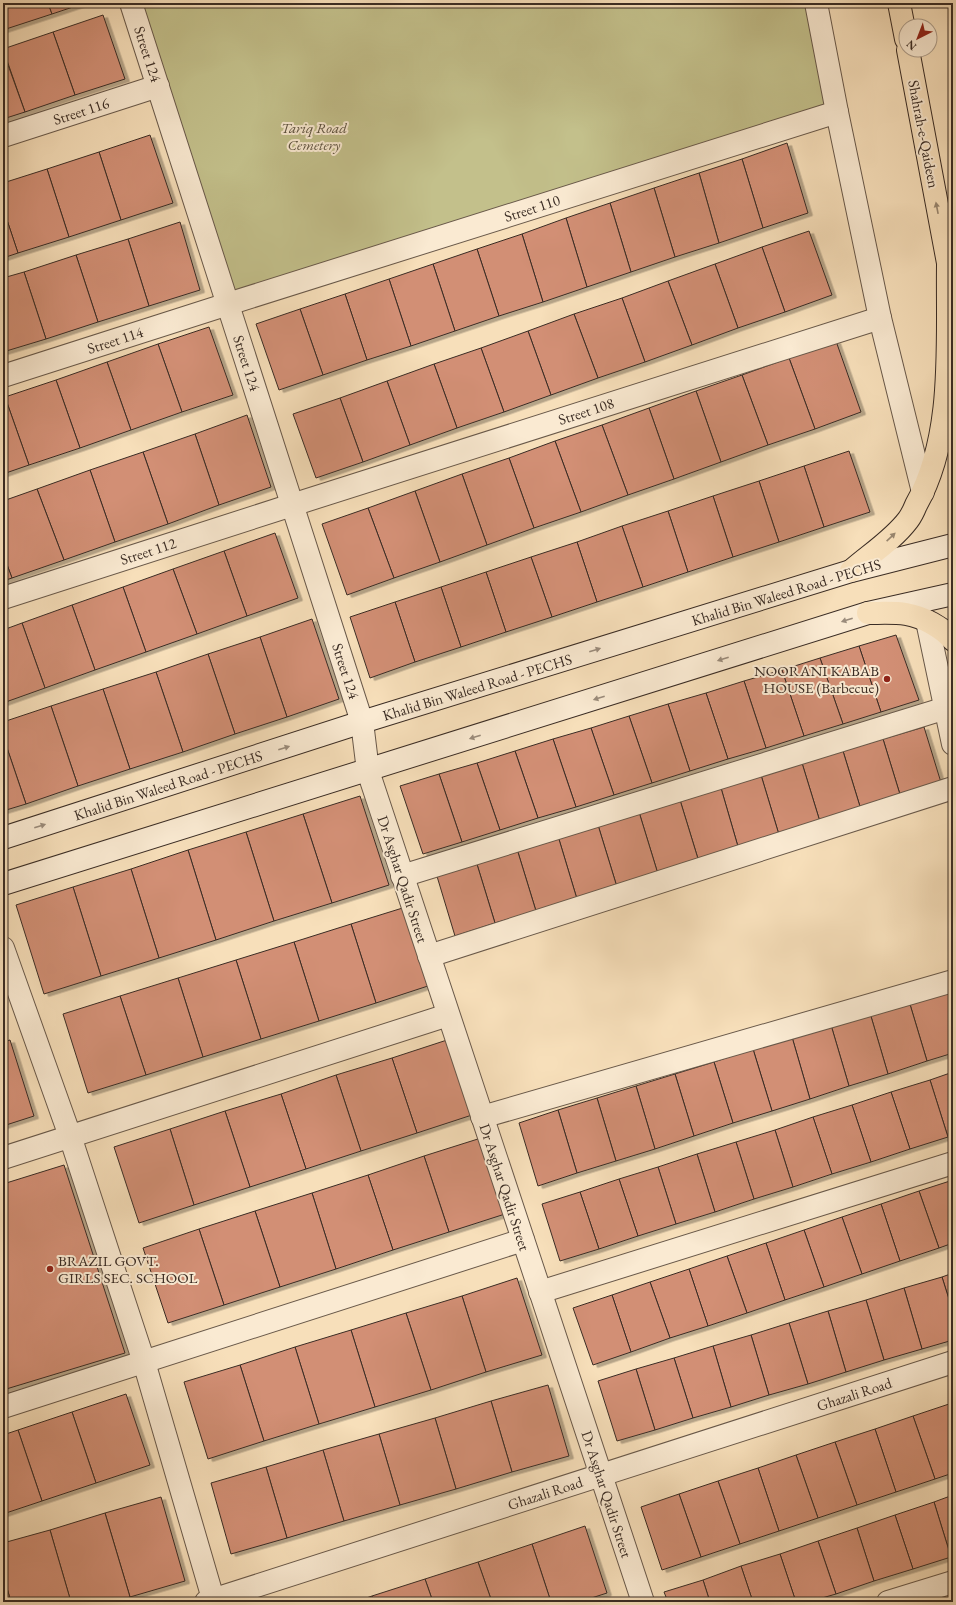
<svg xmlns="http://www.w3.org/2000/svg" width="956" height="1605" font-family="'EB Garamond',serif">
<defs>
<filter id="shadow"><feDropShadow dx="4.5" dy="2.5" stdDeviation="0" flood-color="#0004"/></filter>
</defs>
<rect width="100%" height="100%" fill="#f7dfba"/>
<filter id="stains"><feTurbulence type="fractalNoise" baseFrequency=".005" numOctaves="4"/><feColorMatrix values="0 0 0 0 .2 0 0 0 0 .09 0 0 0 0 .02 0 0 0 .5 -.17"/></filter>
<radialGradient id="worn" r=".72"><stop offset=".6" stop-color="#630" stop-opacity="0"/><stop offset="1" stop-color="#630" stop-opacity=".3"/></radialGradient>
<path fill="#c3c08b" stroke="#7e7658" d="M132,3H816L837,112L228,304Z"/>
<g fill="#d28f75" stroke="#3a2c24" filter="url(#shadow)">
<path d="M3,3H48L52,14L3,30Z"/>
<path d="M48,3H85L52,14Z"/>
<path d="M103,15L125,79L75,95L53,32Z"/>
<path d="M53,32L75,95L25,112L3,49Z"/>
<path d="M3,51L25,112L3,119Z"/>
<path d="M150,135L173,203L121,220L99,152Z"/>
<path d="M787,143L808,213L763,228L742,159Z"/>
<path d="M99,152L121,220L69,237L47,169Z"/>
<path d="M742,159L763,228L719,243L699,173Z"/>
<path d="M47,169L69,237L18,253L3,208V183Z"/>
<path d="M699,173L719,243L675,257L654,188Z"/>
<path d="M654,188L675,257L631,272L610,203Z"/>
<path d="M610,203L631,272L587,287L566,218Z"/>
<path d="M3,208L18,253L3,258Z"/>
<path d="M566,218L587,287L543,302L522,234Z"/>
<path d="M180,222L200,290L149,306L128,239Z"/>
<path d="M809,231L832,295L785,312L762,247Z"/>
<path d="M522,234L543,302L499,316L477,249Z"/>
<path d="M128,239L149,306L98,322L76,255Z"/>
<path d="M762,247L785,312L738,328L715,264Z"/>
<path d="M477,249L499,316L455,331L433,264Z"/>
<path d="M76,255L98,322L46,339L24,272Z"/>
<path d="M433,264L455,331L411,346L389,279Z"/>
<path d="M715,264L738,328L692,345L668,281Z"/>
<path d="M24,272L46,339L3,352V278Z"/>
<path d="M389,279L411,346L367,360L345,294Z"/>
<path d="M668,281L692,345L645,362L622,298Z"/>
<path d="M345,294L367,360L323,375L300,309Z"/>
<path d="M622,298L645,362L598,378L574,314Z"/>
<path d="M300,309L323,375L279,390L256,324Z"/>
<path d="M574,314L598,378L551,395L528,331Z"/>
<path d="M209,327L233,395L182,412L158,344Z"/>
<path d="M528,331L551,395L504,412L481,348Z"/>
<path d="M836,341L861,412L815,429L789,358Z"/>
<path d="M158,344L182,412L131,430L107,362Z"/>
<path d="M481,348L504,412L457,428L434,364Z"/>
<path d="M789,358L815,429L768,445L742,375Z"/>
<path d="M107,362L131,430L80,448L56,380Z"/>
<path d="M434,364L457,428L410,445L387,381Z"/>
<path d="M742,375L768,445L721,462L696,391Z"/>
<path d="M56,380L80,448L29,465L5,397Z"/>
<path d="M387,381L410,445L363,462L340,398Z"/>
<path d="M696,391L721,462L674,479L649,408Z"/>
<path d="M5,397L29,465L3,474V398Z"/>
<path d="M340,398L363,462L316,478L293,414Z"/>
<path d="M649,408L674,479L628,495L602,425Z"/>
<path d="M247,415L271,487L219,505L195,434Z"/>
<path d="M602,425L628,495L581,512L555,441Z"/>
<path d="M195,434L219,505L168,524L143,452Z"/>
<path d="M555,441L581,512L534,528L509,458Z"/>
<path d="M849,451L870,512L824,527L804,466Z"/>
<path d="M143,452L168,524L115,542L90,470Z"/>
<path d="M509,458L534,528L487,545L462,474Z"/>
<path d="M804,466L824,527L779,542L759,481Z"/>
<path d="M90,470L115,542L64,560L37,489Z"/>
<path d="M462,474L487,545L440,562L415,491Z"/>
<path d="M759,481L779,542L733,557L713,496Z"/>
<path d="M37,489L64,560L12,578L3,554V501Z"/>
<path d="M415,491L440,562L394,578L368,508Z"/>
<path d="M713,496L733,557L688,572L668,511Z"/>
<path d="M368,508L394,578L347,595L322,524Z"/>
<path d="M668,511L688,572L643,587L622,526Z"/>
<path d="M622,526L643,587L597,602L577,542Z"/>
<path d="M275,533L298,598L247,616L224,551Z"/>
<path d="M577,542L597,602L552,617L531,557Z"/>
<path d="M224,551L247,616L197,634L173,569Z"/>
<path d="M3,554L12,578L3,581Z"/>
<path d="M531,557L552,617L506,632L486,572Z"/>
<path d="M173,569L197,634L146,652L123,587Z"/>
<path d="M486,572L506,632L461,647L441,587Z"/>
<path d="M123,587L146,652L95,670L72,605Z"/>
<path d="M441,587L461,647L415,662L395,602Z"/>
<path d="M395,602L415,662L370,678L350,617Z"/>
<path d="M72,605L95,670L45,688L22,623Z"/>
<path d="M312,619L339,699L287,717L260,637Z"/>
<path d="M22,623L45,688L3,703V630Z"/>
<path d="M896,635L919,700L881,712L859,646Z"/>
<path d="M260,637L287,717L235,734L208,654Z"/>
<path d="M859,646L881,712L843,724L820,658Z"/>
<path d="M208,654L235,734L183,752L156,672Z"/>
<path d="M820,658L843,724L804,736L782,670Z"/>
<path d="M782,670L804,736L766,748L744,681Z"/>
<path d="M156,672L183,752L130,769L103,689Z"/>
<path d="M744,681L766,748L728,759L706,693Z"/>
<path d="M103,689L130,769L78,786L51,706Z"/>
<path d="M706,693L728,759L690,771L668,704Z"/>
<path d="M668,704L690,771L652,783L629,716Z"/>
<path d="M51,706L78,786L26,804L3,736V722Z"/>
<path d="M629,716L652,783L614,795L591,728Z"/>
<path d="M924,727L943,789L902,801L883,739Z"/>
<path d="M591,728L614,795L576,807L553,739Z"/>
<path d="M3,736L26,804L3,811Z"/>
<path d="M553,739L576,807L538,818L515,751Z"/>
<path d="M883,739L902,801L862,813L843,751Z"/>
<path d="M515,751L538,818L500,830L477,763Z"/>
<path d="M843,751L862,813L821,825L802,763Z"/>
<path d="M477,763L500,830L462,842L439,774Z"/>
<path d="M802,763L821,825L780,838L761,775Z"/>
<path d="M439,774L462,842L423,854L400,786Z"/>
<path d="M761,775L780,838L739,850L721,788Z"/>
<path d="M721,788L739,850L699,862L680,800Z"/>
<path d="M360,796L389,885L332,903L303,814Z"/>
<path d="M680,800L699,862L658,874L639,812Z"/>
<path d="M639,812L658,874L617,887L598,825Z"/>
<path d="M303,814L332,903L274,921L246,832Z"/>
<path d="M598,825L617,887L577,899L558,836Z"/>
<path d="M246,832L274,921L216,940L188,850Z"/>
<path d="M558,836L577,899L536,911L517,849Z"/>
<path d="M517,849L536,911L495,923L476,861Z"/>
<path d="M188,850L216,940L159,958L131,869Z"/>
<path d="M476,861L495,923L455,936L436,873Z"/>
<path d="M131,869L159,958L101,976L73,887Z"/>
<path d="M73,887L101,976L44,994L16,905Z"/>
<path d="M409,906L434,984L376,1003L351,924Z"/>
<path d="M351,924L376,1003L319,1021L294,942Z"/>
<path d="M294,942L319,1021L261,1039L236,960Z"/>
<path d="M236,960L261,1039L203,1057L178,978Z"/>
<path d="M178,978L203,1057L146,1075L120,996Z"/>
<path d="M953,984V1053L927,1061L909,1001Z"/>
<path d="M120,996L146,1075L88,1093L63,1014Z"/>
<path d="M909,1001L927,1061L888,1074L870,1013Z"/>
<path d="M870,1013L888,1074L849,1086L831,1025Z"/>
<path d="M831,1025L849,1086L810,1099L792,1037Z"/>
<path d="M792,1037L810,1099L772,1111L753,1049Z"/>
<path d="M10,1040L34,1116L3,1126V1042Z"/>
<path d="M447,1040L472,1115L417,1133L392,1058Z"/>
<path d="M753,1049L772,1111L733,1123L714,1062Z"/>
<path d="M392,1058L417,1133L361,1151L336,1075Z"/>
<path d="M714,1062L733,1123L694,1136L675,1074Z"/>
<path d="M953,1072V1135L948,1137L930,1080Z"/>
<path d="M675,1074L694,1136L655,1149L636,1086Z"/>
<path d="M336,1075L361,1151L306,1169L281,1094Z"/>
<path d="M930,1080L948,1137L910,1149L891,1092Z"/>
<path d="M636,1086L655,1149L616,1161L597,1098Z"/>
<path d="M891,1092L910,1149L871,1162L852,1105Z"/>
<path d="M281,1094L306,1169L250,1187L225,1111Z"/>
<path d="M597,1098L616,1161L577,1173L558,1110Z"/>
<path d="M852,1105L871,1162L832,1174L813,1117Z"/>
<path d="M558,1110L577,1173L538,1186L519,1123Z"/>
<path d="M225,1111L250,1187L194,1205L170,1129Z"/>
<path d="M813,1117L832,1174L793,1187L775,1130Z"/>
<path d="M170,1129L194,1205L139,1223L114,1147Z"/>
<path d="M775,1130L793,1187L754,1199L736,1142Z"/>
<path d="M481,1138L505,1214L449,1232L424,1156Z"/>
<path d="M736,1142L754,1199L715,1212L697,1154Z"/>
<path d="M697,1154L715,1212L676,1224L658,1167Z"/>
<path d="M424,1156L449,1232L393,1250L368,1175Z"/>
<path d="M64,1165L125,1353L3,1390V1184Z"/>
<path d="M658,1167L676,1224L638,1236L619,1179Z"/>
<path d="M368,1175L393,1250L336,1269L312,1193Z"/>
<path d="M619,1179L638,1236L599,1249L580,1192Z"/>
<path d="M953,1180V1243L939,1248L919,1191Z"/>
<path d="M919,1191L939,1248L900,1261L881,1204Z"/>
<path d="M580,1192L599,1249L560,1261L542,1204Z"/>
<path d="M312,1193L336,1269L280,1287L255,1211Z"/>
<path d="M881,1204L900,1261L862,1274L842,1217Z"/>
<path d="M255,1211L280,1287L224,1305L199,1229Z"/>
<path d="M842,1217L862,1274L824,1287L804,1230Z"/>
<path d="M199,1229L224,1305L168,1323L143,1248Z"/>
<path d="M804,1230L824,1287L785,1300L766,1243Z"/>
<path d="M766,1243L785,1300L747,1313L727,1256Z"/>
<path d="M727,1256L747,1313L708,1326L689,1269Z"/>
<path d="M689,1269L708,1326L670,1338L650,1282Z"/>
<path d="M953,1273V1312L942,1277Z"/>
<path d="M942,1277L953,1312V1340L922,1349L904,1288Z"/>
<path d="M517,1278L542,1355L486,1372L462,1296Z"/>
<path d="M650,1282L670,1338L631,1352L612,1295Z"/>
<path d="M904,1288L922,1349L884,1360L866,1300Z"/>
<path d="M612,1295L631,1352L593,1365L573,1308Z"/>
<path d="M462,1296L486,1372L431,1390L406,1313Z"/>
<path d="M866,1300L884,1360L846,1372L828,1311Z"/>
<path d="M828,1311L846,1372L808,1384L789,1323Z"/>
<path d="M406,1313L431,1390L375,1407L351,1330Z"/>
<path d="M789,1323L808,1384L769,1395L751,1335Z"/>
<path d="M351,1330L375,1407L319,1424L295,1347Z"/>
<path d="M751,1335L769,1395L731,1407L713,1346Z"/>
<path d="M713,1346L731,1407L693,1418L674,1358Z"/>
<path d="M295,1347L319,1424L264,1441L240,1365Z"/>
<path d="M674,1358L693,1418L655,1430L636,1369Z"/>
<path d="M240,1365L264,1441L208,1459L184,1382Z"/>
<path d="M636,1369L655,1430L617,1441L598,1381Z"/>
<path d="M548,1385L569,1456L512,1472L491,1401Z"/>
<path d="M126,1394L150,1465L96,1483L72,1412Z"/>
<path d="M491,1401L512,1472L456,1489L435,1418Z"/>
<path d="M952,1403L953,1473L935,1479L913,1416Z"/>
<path d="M72,1412L96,1483L42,1501L18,1430Z"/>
<path d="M913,1416L935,1479L896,1492L875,1429Z"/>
<path d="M435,1418L456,1489L400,1505L379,1434Z"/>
<path d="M875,1429L896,1492L857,1505L835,1442Z"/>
<path d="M18,1430L42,1501L3,1514V1435Z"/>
<path d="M379,1434L400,1505L344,1521L323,1450Z"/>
<path d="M835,1442L857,1505L818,1518L796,1455Z"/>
<path d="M323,1450L344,1521L287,1538L266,1467Z"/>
<path d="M796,1455L818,1518L779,1531L758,1468Z"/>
<path d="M266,1467L287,1538L231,1554L211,1483Z"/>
<path d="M758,1468L779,1531L740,1544L718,1481Z"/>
<path d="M718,1481L740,1544L701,1557L679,1494Z"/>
<path d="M679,1494L701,1557L662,1570L641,1507Z"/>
<path d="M953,1495V1557H951L934,1502Z"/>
<path d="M161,1497L185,1581L130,1597L105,1513Z"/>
<path d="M934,1502L951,1557L913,1569L895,1515Z"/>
<path d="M105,1513L130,1597L113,1602H71L50,1530Z"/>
<path d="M895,1515L913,1569L874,1581L857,1528Z"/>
<path d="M585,1526L607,1593L579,1602H551L532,1544Z"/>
<path d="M857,1528L874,1581L836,1594L818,1541Z"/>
<path d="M50,1530L71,1602H11L3,1574V1543Z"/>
<path d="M818,1541L836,1594L808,1602H796L780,1554Z"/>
<path d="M532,1544L551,1602H492L478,1562Z"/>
<path d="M780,1554L796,1602H753L741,1566Z"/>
<path d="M478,1562L492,1602H433L425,1579Z"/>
<path d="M741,1566L753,1602H710L703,1580Z"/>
<path d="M3,1574L11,1602H3Z"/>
<path d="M425,1579L433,1602H373L372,1596Z"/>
<path d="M703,1580L710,1602H668L664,1592Z"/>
<path d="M372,1596L373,1602H355Z"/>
<path d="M953,1598V1602H946L945,1600Z"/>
</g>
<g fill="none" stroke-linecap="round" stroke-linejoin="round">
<g stroke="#69594a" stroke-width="24">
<g id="minor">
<path d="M131,3L362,722L368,771L643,1602"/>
<path d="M816,3L837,112L880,318L923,492"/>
<path d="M3,136L158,86"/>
<path d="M3,376L228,304L837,112"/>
<path d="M3,598L292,505L880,318"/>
<path d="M927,621L953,744"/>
<path d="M402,876L946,708"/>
<path d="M3,948L70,1136L144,1362L214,1602"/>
<path d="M429,956L953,788"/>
<path d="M482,1117L953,981"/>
<path d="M3,1158L448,1015"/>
<path d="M540,1292L953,1163"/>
<path d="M3,1407L523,1240"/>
<path d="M206,1602L953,1362"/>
<path d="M888,1602L953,1582"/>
</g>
</g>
<g stroke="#3a2c24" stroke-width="24">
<g id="secondary">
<path d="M3,838L362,722L851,571L953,545"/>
<path d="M3,884L868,613L953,594"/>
</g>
</g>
<g stroke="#3a2c24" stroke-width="24">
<g id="primary">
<path d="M899,3L906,39"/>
<path d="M908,50L951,279"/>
<path d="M851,571C869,555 893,540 908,520C911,516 914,510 916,505C955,436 947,343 948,266"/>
<path d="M868,613C880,613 894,612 906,614C923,617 942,627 953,640"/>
</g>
</g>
<use href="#minor" stroke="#faead2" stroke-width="22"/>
<use href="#secondary" stroke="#faead2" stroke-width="22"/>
<use href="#primary" stroke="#f7dfba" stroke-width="22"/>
</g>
<defs><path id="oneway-solid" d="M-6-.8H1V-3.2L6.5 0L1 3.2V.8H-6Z"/></defs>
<g fill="#98866f">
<use href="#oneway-solid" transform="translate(937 208) rotate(-101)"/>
<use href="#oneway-solid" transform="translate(891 537) rotate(-43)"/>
</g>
<g fill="#9a8b7b">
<use href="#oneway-solid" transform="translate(847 620) rotate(162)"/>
<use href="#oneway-solid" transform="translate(595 650) rotate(-17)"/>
<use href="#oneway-solid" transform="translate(723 659) rotate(162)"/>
<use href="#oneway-solid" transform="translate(599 698) rotate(162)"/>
<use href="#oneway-solid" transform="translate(475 737) rotate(162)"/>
<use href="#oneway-solid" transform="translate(284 748) rotate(-18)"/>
<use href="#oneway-solid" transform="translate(40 826) rotate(-18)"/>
</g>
<g fill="#8f2418" stroke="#faead2" stroke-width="1.5">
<circle cx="887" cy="679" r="4"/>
<circle cx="50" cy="1269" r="4"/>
</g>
<g text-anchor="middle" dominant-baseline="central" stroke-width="4" stroke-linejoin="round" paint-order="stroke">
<g font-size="15" fill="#3a2c24" stroke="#faead2">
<text transform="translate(148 54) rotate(72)">Street 124</text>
<text transform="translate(81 111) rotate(-18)">Street 116</text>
<text transform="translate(924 134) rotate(79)">Shahrah-e-Qaideen</text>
<text transform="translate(532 208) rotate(-18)">Street 110</text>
<text transform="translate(115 340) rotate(-18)">Street 114</text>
<text transform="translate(247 363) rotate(72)">Street 124</text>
<text transform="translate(586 411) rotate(-18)">Street 108</text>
<text transform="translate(148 551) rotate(-18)">Street 112</text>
<text transform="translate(786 592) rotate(-17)">Khalid Bin Waleed Road - PECHS</text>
<text transform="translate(346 671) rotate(72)">Street 124</text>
<text transform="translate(477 687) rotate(-17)">Khalid Bin Waleed Road - PECHS</text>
<text transform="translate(168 785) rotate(-18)">Khalid Bin Waleed Road - PECHS</text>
<text transform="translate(403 879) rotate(72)">Dr Asghar Qadir Street</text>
<text transform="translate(505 1187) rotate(72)">Dr Asghar Qadir Street</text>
<text transform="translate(854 1394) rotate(-18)">Ghazali Road</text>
<text transform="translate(545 1493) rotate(-18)">Ghazali Road</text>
<text transform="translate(607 1494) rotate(72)">Dr Asghar Qadir Street</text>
</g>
<g font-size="15" font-style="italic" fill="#5c513e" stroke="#faead2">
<text x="314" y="127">Tariq Road<tspan x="314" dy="17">Cemetery</tspan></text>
</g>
<g font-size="15" fill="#3a2c24" stroke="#faead2" text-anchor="end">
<text x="879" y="670">NOORANI KABAB<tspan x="879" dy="17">HOUSE (Barbecue)</tspan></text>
<text x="58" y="1260" text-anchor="start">BRAZIL GOVT.<tspan x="58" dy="17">GIRLS SEC. SCHOOL</tspan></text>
</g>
</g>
<rect width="956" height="1605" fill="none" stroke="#f7dfba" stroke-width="16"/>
<rect x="4" y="4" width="948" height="1597" fill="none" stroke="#3a2c24" stroke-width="2"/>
<rect x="8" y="8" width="940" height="1589" fill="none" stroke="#3a2c24"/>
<g transform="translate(918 38) rotate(222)"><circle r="19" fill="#faead2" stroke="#ad9e8c"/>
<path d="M0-3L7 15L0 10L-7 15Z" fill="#8f2418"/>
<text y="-6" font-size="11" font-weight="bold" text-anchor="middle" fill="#3a2c24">N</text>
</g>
<rect width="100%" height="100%" filter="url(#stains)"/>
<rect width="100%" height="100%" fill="url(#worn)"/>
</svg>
